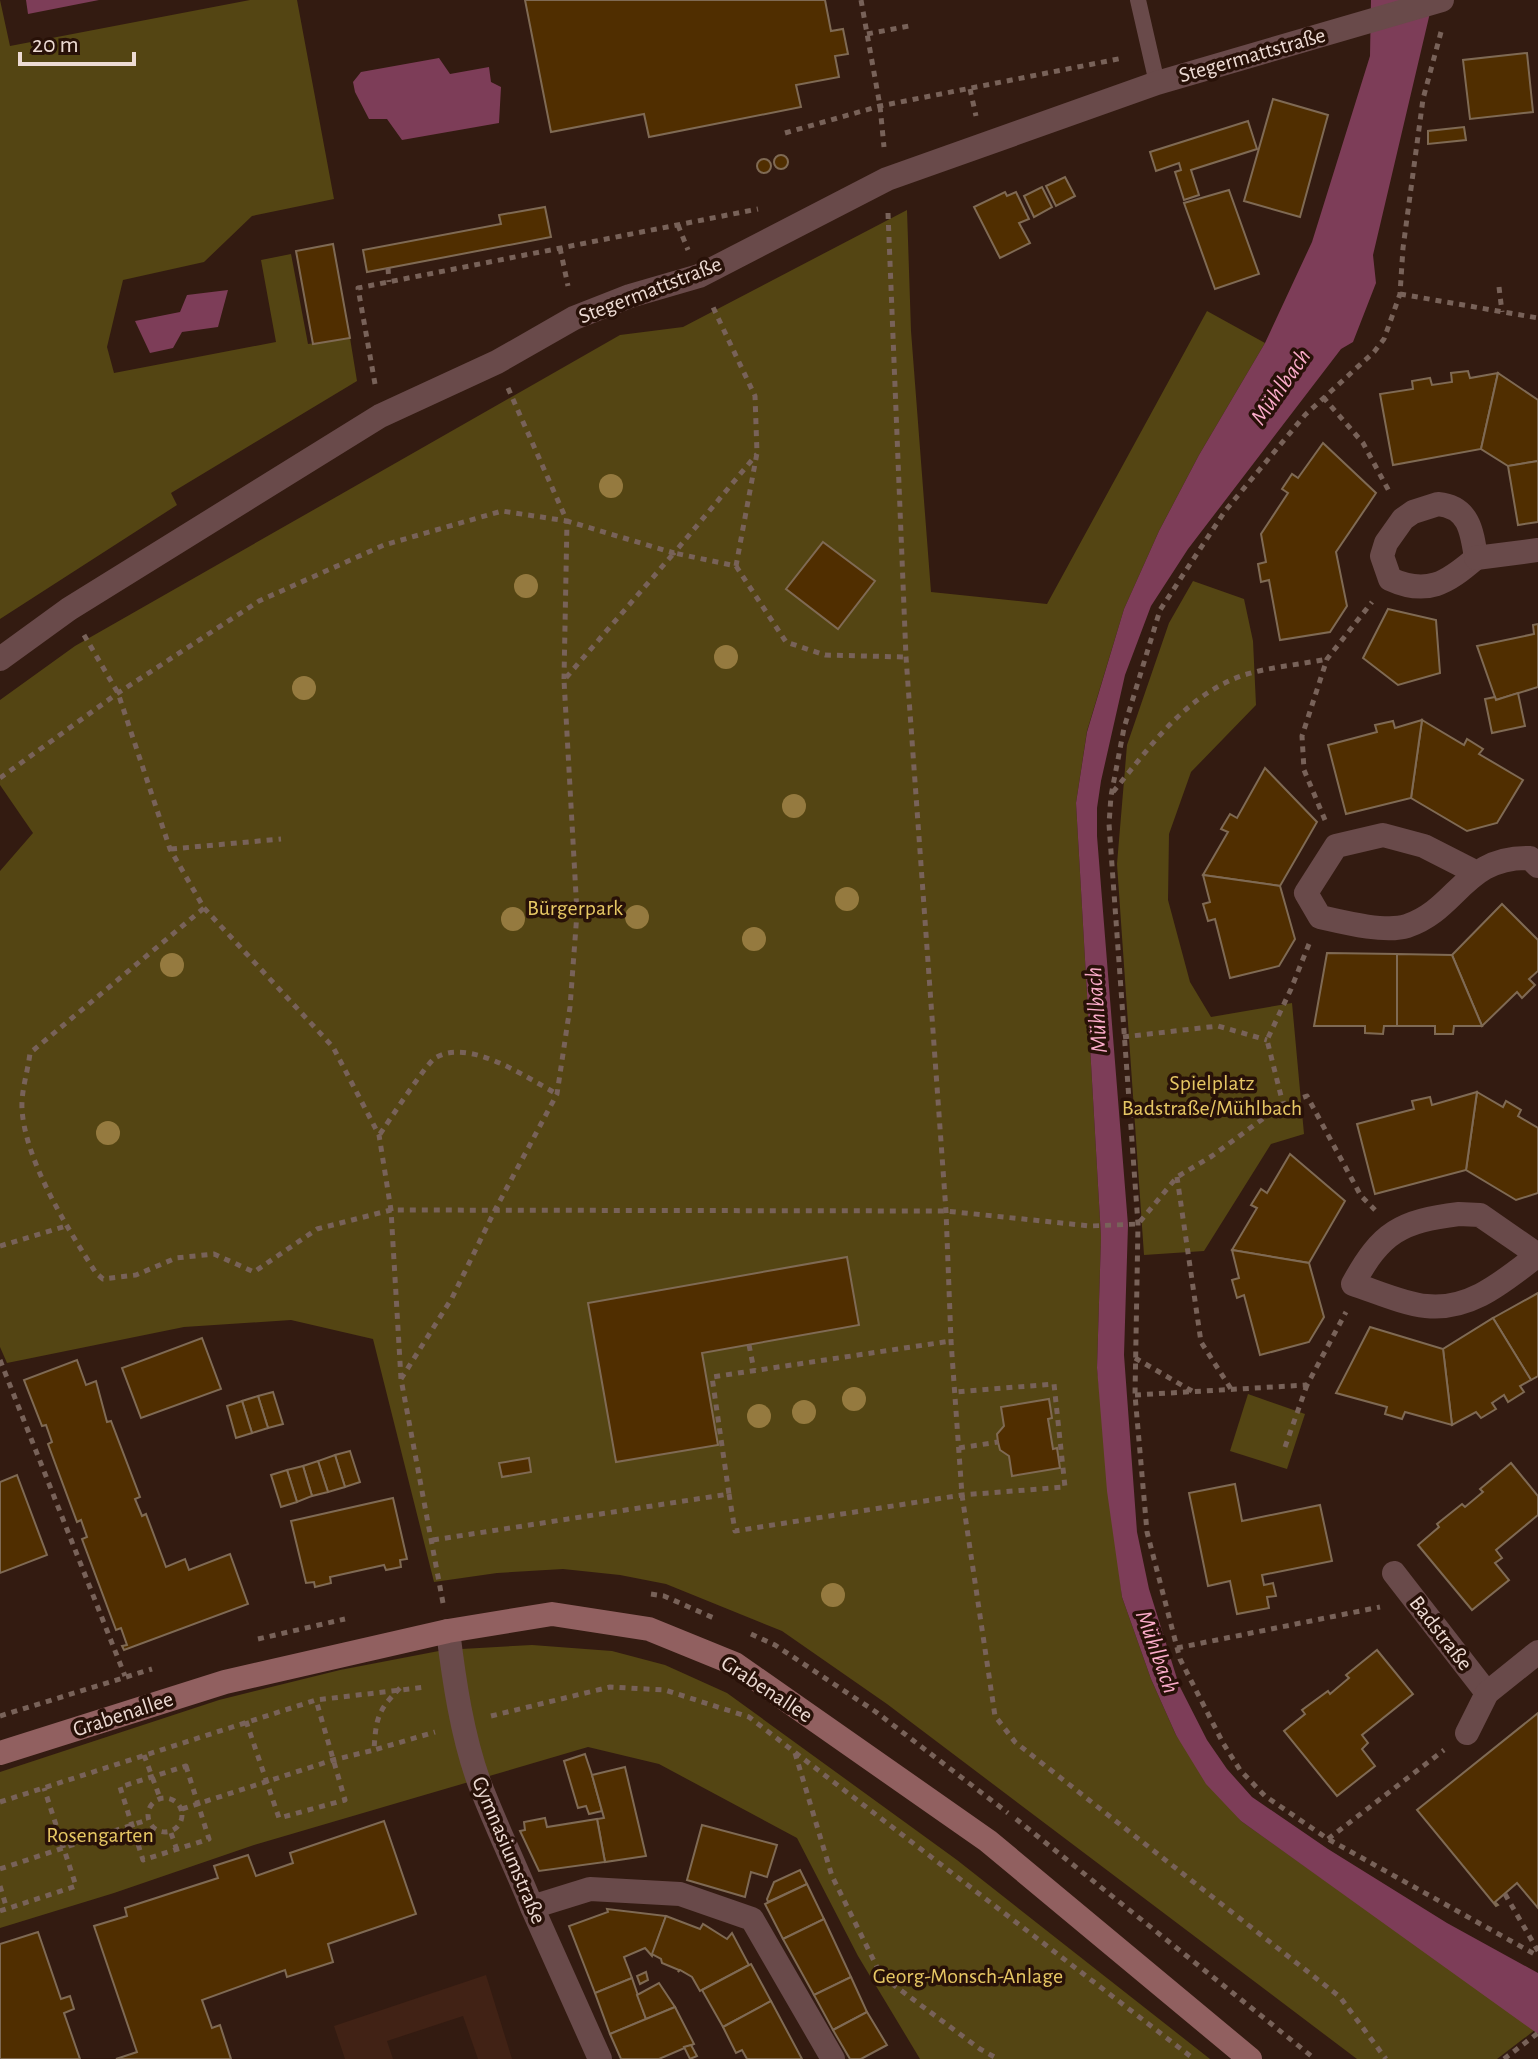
<svg xmlns="http://www.w3.org/2000/svg" width="1538" height="2059" font-family="'Alegreya Sans',sans-serif">
<rect width="100%" height="100%" fill="#331b11"/>
<path fill="#412215" d="M486,1975L512,2059H478L463,2016L387,2041L393,2059H345L334,2026Z"/>
<g fill="#544513">
<path d="M0,0L10,46L250,0H297L334,199L252,216L204,262L123,280L107,347L114,373L276,342L261,260L291,254L308,344L350,338L357,381L171,493L177,505L0,619Z"/>
<path d="M907,210L911,331L931,592L1047,604L1207,311L1265,343L1199,455L1159,531L1124,609L1087,731L1076,803L1101,1237L1097,1368L1122,1597L1151,1679L1176,1735L1241,1821L1535,2030L1497,2059H1357L887,1704L782,1631L666,1584L620,1575L563,1569L497,1573L434,1582L373,1339L291,1320L184,1327L7,1363L0,1347V871L33,833L0,785V700L75,646L620,335L683,327Z"/>
<path d="M1193,581L1244,599L1253,641L1256,705L1191,772L1169,834L1168,900L1190,982L1211,1017L1292,1003L1304,1134L1271,1144L1204,1251L1144,1255L1117,864L1127,745L1169,623Z"/>
<path d="M1248,1394L1305,1414L1287,1469L1230,1451Z"/>
<path d="M532,1645L612,1651L665,1665L727,1693L957,1860L1210,2059H920L858,1956L797,1838L659,1764L588,1747L254,1845L114,1893L0,1928V1772L219,1700L340,1670L444,1650Z"/>
</g>
<g fill="#7d3d58">
<path d="M26,0H99L28,14Z"/>
<path d="M1371,0H1433L1373,255L1376,283L1353,342L1341,349L1188,549L1151,606L1125,675L1101,781L1097,808V836L1128,1225L1124,1355L1137,1532L1149,1589L1179,1685L1207,1740L1227,1769L1252,1797L1328,1849L1447,1923L1538,1973V2034L1241,1821L1206,1784L1176,1735L1151,1679L1122,1597L1107,1491L1097,1368L1101,1237L1076,803L1087,732L1124,609L1159,531L1199,455L1265,343L1312,242L1370,56Z"/>
<path d="M439,58L450,74L489,67L491,82L501,87L499,123L402,140L387,119H369L355,92L353,82L361,72Z"/>
<path d="M228,290L218,327L182,332L173,348L150,353L135,321L180,312L187,295Z"/>
</g>
<g fill="#502e00" stroke="#7f6a54" stroke-width="2">
<path d="M525,0H825L831,31L843,29L848,54L835,56L839,77L796,85L801,107L649,137L644,114L551,132Z"/>
<path d="M1527,53L1533,112L1470,119L1463,60Z"/>
<path d="M1273,99L1328,115L1300,217L1244,201Z"/>
<path d="M1248,121L1257,149L1191,170L1199,195L1184,200L1175,172L1181,170L1179,163L1156,171L1150,152Z"/>
<path d="M1464,127L1466,140L1428,144V131Z"/>
<circle cx="781" cy="162" r="7"/>
<circle cx="764" cy="166" r="7"/>
<path d="M1065,177L1075,196L1056,206L1046,186Z"/>
<path d="M1042,187L1052,207L1034,217L1024,196Z"/>
<path d="M1229,190L1259,274L1215,289L1184,203Z"/>
<path d="M1005,192L1007,196L1016,192L1029,219L1019,223L1030,243L1000,258L974,207Z"/>
<path d="M545,207L551,237L367,272L363,250L501,224L499,215Z"/>
<path d="M333,244L350,338L313,344L296,251Z"/>
<path d="M1468,371L1470,378L1498,373L1481,449L1393,465L1380,394L1413,389L1412,381L1430,378L1432,385L1452,382L1451,373Z"/>
<path d="M1498,373L1538,400V461L1508,466L1481,449Z"/>
<path d="M1323,443L1376,493L1336,552L1347,606L1330,632L1280,640L1269,580L1261,582L1258,564L1266,562L1261,534L1288,493L1282,489L1292,474L1298,478Z"/>
<path d="M1538,461V522L1518,525L1508,466Z"/>
<path d="M823,542L875,581L838,629L786,589Z"/>
<path d="M1388,609L1436,620L1440,673L1398,685L1363,658Z"/>
<path d="M1538,624V687L1496,700L1477,646L1534,634L1533,625Z"/>
<path d="M1518,693L1525,726L1492,733L1485,699L1495,697L1496,700Z"/>
<path d="M1422,720L1464,745L1467,739L1483,749L1479,754L1523,780L1497,823L1467,831L1411,798Z"/>
<path d="M1422,720L1411,798L1346,814L1328,745L1377,732L1375,725L1393,721L1395,728Z"/>
<path d="M1265,768L1317,822L1280,886L1203,875L1228,832L1221,829L1230,814L1237,818Z"/>
<path d="M1203,875L1280,886L1295,939L1279,966L1230,978L1215,919L1208,921L1203,904L1210,902Z"/>
<path d="M1502,904L1538,940V971L1529,979L1535,985L1522,998L1517,992L1482,1026L1452,955Z"/>
<path d="M1327,953L1397,954V1026H1384L1383,1034L1365,1033V1026H1314Z"/>
<path d="M1397,954L1452,955L1482,1026H1454L1453,1034H1435V1026H1397Z"/>
<path d="M1477,1092L1503,1107L1506,1101L1521,1110L1518,1116L1538,1128V1193L1516,1200L1466,1170Z"/>
<path d="M1477,1092L1466,1170L1375,1194L1357,1124L1414,1109L1412,1101L1430,1097L1432,1105Z"/>
<path d="M1290,1154L1345,1201L1309,1263L1232,1250L1257,1208L1251,1205L1261,1189L1267,1193Z"/>
<path d="M1232,1250L1309,1263L1324,1317L1309,1342L1260,1355L1244,1295L1237,1298L1232,1280L1239,1278Z"/>
<path d="M847,1257L859,1325L702,1353L718,1445L616,1462L588,1303Z"/>
<path d="M1538,1293V1376L1531,1380L1493,1318Z"/>
<path d="M1493,1318L1531,1380L1520,1386L1524,1392L1508,1402L1504,1395L1492,1403L1496,1409L1481,1418L1476,1412L1452,1425L1443,1349Z"/>
<path d="M1370,1327L1443,1349L1452,1425L1405,1412L1402,1419L1385,1414L1387,1407L1336,1393Z"/>
<path d="M202,1338L221,1389L141,1418L122,1368Z"/>
<path d="M77,1360L86,1385L96,1381L107,1422L111,1421L140,1497L135,1499L142,1516L146,1514L166,1567L185,1559L189,1570L230,1554L248,1604L124,1650L122,1646L127,1645L121,1628L116,1630L82,1539L87,1537L81,1520L77,1522L48,1444L52,1442L46,1425L42,1426L24,1380Z"/>
<path d="M273,1392L283,1424L268,1428L258,1396Z"/>
<path d="M258,1396L268,1428L252,1433L242,1401Z"/>
<path d="M1049,1399L1052,1418L1048,1419L1053,1449L1057,1448L1060,1468L1012,1476L1009,1456L1000,1450L998,1442L997,1434L1004,1426L1001,1407Z"/>
<path d="M242,1401L252,1433L236,1438L227,1406Z"/>
<path d="M350,1451L360,1482L345,1487L335,1455Z"/>
<path d="M335,1455L345,1487L328,1492L318,1461Z"/>
<path d="M529,1458L531,1472L502,1477L499,1463Z"/>
<path d="M318,1461L328,1492L312,1496L303,1466Z"/>
<path d="M1511,1463L1538,1496V1515L1496,1550L1502,1558L1495,1563L1509,1580L1472,1610L1418,1545L1439,1527L1437,1524L1462,1504L1465,1507L1483,1492L1480,1489Z"/>
<path d="M303,1466L312,1496L297,1502L287,1470Z"/>
<path d="M287,1470L297,1502L281,1507L271,1475Z"/>
<path d="M17,1475L47,1555L0,1573V1482Z"/>
<path d="M1235,1484L1242,1521L1320,1505L1332,1561L1262,1575L1264,1585L1273,1583L1276,1596L1267,1597L1269,1608L1237,1614L1230,1581L1208,1586L1189,1493Z"/>
<path d="M393,1498L407,1559L400,1560L401,1567L386,1570L384,1565L330,1577L331,1583L315,1587L314,1582L306,1583L291,1521Z"/>
<path d="M1377,1650L1413,1694L1362,1735L1368,1743L1362,1749L1375,1766L1337,1796L1284,1731L1305,1714L1302,1710L1328,1691L1330,1694L1349,1678L1346,1675Z"/>
<path d="M1538,1713V1908L1517,1883L1495,1902L1498,1905L1496,1906L1417,1810Z"/>
<path d="M585,1754L592,1775L602,1811L589,1814L586,1806L578,1808L564,1761Z"/>
<path d="M625,1767L646,1856L605,1862L597,1819L604,1818L592,1775Z"/>
<path d="M545,1818L547,1827L597,1819L605,1862L539,1871L520,1831L525,1830L524,1822Z"/>
<path d="M384,1821L416,1914L328,1944L333,1962L287,1977L285,1970L202,2000L212,2028L220,2025L231,2059H116L137,2052L94,1926L127,1916L125,1908L218,1878L214,1866L248,1855L256,1876L293,1863L290,1853Z"/>
<path d="M702,1825L777,1845L767,1877L751,1872L745,1897L687,1880Z"/>
<path d="M800,1870L807,1884L768,1902L767,1899L774,1882Z"/>
<path d="M807,1884L824,1919L783,1939L765,1904Z"/>
<path d="M607,1909L666,1916L652,1956L645,1948L624,1957L632,1978L595,1993L569,1926L608,1912Z"/>
<path d="M666,1916L700,1929L703,1924L727,1939L732,1933L749,1965L700,1991L692,1977L680,1970L678,1972L679,1970L662,1963L661,1959L652,1954Z"/>
<path d="M824,1919L851,1977L814,1995L783,1939Z"/>
<path d="M38,1932L61,1999L70,1996L74,2009L64,2013L80,2059H0V1944Z"/>
<path d="M751,1964L771,2001L723,2027L702,1990Z"/>
<path d="M646,1972L648,1980L640,1984L637,1976Z"/>
<path d="M851,1977L867,2012L833,2030L814,1995Z"/>
<path d="M632,1978L646,2019L610,2034L595,1993Z"/>
<path d="M659,1983L675,2007L646,2019L637,1995Z"/>
<path d="M771,2001L802,2059H747L742,2050L736,2053L723,2027Z"/>
<path d="M675,2007L694,2044L659,2059H621L610,2034Z"/>
<path d="M867,2012L887,2045L861,2059H850L833,2030Z"/>
<path d="M691,2045L697,2056L690,2059L684,2047Z"/>
</g>
<g fill="none" stroke-linecap="round" stroke-linejoin="round">
<g stroke="#786259" stroke-width="5" stroke-dasharray="6 6" stroke-linecap="butt">
<path d="M861,0L880,106L884,147"/>
<path d="M1441,32L1423,99L1403,248L1400,294L1384,339L1374,352L1305,415L1225,511L1160,610L1124,728L1111,796L1109,824L1138,1224L1135,1395L1147,1532L1180,1659L1223,1743L1240,1770L1265,1796L1328,1839L1538,1956"/>
<path d="M867,34L914,25"/>
<path d="M970,89L976,116"/>
<path d="M785,133L880,106L1123,58"/>
<path d="M888,213L906,657L946,1211L951,1341L962,1495L995,1716L1015,1742L1340,1997L1386,2059"/>
<path d="M678,225L688,250"/>
<path d="M560,248L568,286"/>
<path d="M388,268L389,282"/>
<path d="M1499,287L1502,312"/>
<path d="M1400,294L1538,318"/>
<path d="M375,384L358,288L758,209"/>
<path d="M508,388L567,521L674,553L757,454"/>
<path d="M1323,397L1363,443L1390,493"/>
<path d="M736,566L786,642L825,655L906,657"/>
<path d="M84,635L118,693L170,849L204,908L30,1053C28,1071 21,1091 22,1109C25,1161 68,1229 96,1273L103,1279L136,1275L176,1258L214,1254L254,1272L317,1229L391,1210L946,1211L1090,1226L1138,1224L1177,1177L1212,1156L1283,1104"/>
<path d="M0,778L118,693L259,601L384,545L502,511L567,521L564,679"/>
<path d="M1113,792C1150,747 1184,697 1241,676C1267,667 1299,665 1327,659"/>
<path d="M1325,820L1304,770L1302,736L1327,659L1372,602"/>
<path d="M171,849L281,839"/>
<path d="M204,908L333,1047L379,1135L391,1210L401,1379L443,1603"/>
<path d="M1309,944L1291,989L1267,1040L1283,1104L1307,1096L1361,1196L1375,1210"/>
<path d="M1123,1037L1218,1026L1267,1040"/>
<path d="M380,1134C389,1121 426,1064 435,1058C469,1037 527,1078 557,1094"/>
<path d="M1177,1177L1201,1342L1231,1389"/>
<path d="M0,1246L66,1226"/>
<path d="M749,1345L754,1370"/>
<path d="M1135,1358L1192,1391"/>
<path d="M0,1360L125,1676"/>
<path d="M401,1379L452,1298L495,1210L557,1094L570,1007L577,913L564,680L674,553L736,566L757,453L755,396L711,303"/>
<path d="M1135,1395L1307,1385L1346,1312"/>
<path d="M1285,1447L1307,1385"/>
<path d="M959,1448L998,1442"/>
<path d="M729,1494L735,1531L962,1495L1065,1487L1054,1384L955,1392"/>
<path d="M433,1540L729,1494L712,1377L951,1341"/>
<path d="M651,1594L664,1596L716,1619"/>
<path d="M751,1634L775,1645L876,1712L1008,1813"/>
<path d="M258,1639L345,1619"/>
<path d="M1177,1648L1380,1607"/>
<path d="M400,1688C377,1711 376,1719 374,1750L435,1732"/>
<path d="M0,1716L152,1669"/>
<path d="M491,1716L610,1687L665,1690L749,1717L1194,2059"/>
<path d="M246,1721L279,1818L345,1800L316,1700"/>
<path d="M795,1753L832,1876L877,1967L891,1983L980,2049L998,2059"/>
<path d="M144,1755L160,1798"/>
<path d="M186,1766L209,1839L143,1860L120,1787Z"/>
<circle cx="165" cy="1815" r="17"/>
<path d="M0,1802L316,1700L426,1687"/>
<path d="M182,1809L333,1760L374,1750"/>
<path d="M1016,1819L1315,2059"/>
<path d="M171,1833L177,1850"/>
<path d="M1328,1839L1444,1750"/>
<path d="M0,1869L147,1820"/>
<path d="M0,1886L7,1909"/>
<path d="M1505,1894L1538,1951"/>
<path d="M0,1911L76,1886L44,1788"/>
<path d="M1504,2059L1538,2033"/>
</g>
<path stroke="#694a4a" stroke-width="16" d="M1138,0L1157,83"/>
<path stroke="#694a4a" stroke-width="24" d="M448,1631C454,1680 462,1735 479,1782C495,1824 515,1865 532,1907"/>
<g stroke="#694a4a" stroke-width="24">
<path d="M1438,504C1469,507 1472,531 1476,558C1447,583 1427,596 1390,579L1382,556L1386,543L1403,519L1413,512Z"/>
<path d="M1476,558L1538,550"/>
<path d="M0,659L69,609L380,416L497,362L574,318L630,296L699,276L887,179L1157,83L1442,0"/>
<path d="M1475,872L1424,846L1383,835L1336,846L1306,893L1320,917C1342,922 1385,933 1407,926C1458,909 1464,856 1530,858L1538,866"/>
<path d="M1459,1214L1480,1215L1538,1255C1505,1280 1471,1311 1426,1306C1404,1304 1375,1291 1353,1284C1381,1232 1401,1221 1459,1214Z"/>
<path d="M1394,1573L1487,1693"/>
<path d="M1467,1733L1487,1693L1538,1652"/>
<path d="M600,2059L532,1907L590,1889L680,1894L752,1919L833,2059"/>
</g>
<path stroke="#916060" stroke-width="24" d="M0,1753L225,1682L448,1631L552,1614L649,1629L735,1664L988,1841L1250,2059"/>
</g>
<g fill="#957a3f">
<circle cx="611" cy="486" r="12"/>
<circle cx="526" cy="586" r="12"/>
<circle cx="726" cy="657" r="12"/>
<circle cx="304" cy="688" r="12"/>
<circle cx="794" cy="806" r="12"/>
<circle cx="847" cy="899" r="12"/>
<circle cx="637" cy="917" r="12"/>
<circle cx="513" cy="919" r="12"/>
<circle cx="754" cy="939" r="12"/>
<circle cx="172" cy="965" r="12"/>
<circle cx="108" cy="1133" r="12"/>
<circle cx="854" cy="1399" r="12"/>
<circle cx="804" cy="1412" r="12"/>
<circle cx="759" cy="1416" r="12"/>
<circle cx="833" cy="1595" r="12"/>
</g>
<g text-anchor="middle" dominant-baseline="central" stroke-width="7" stroke-linejoin="round" paint-order="stroke">
<g font-size="22" fill="#eddbd4" stroke="#281108">
<text transform="translate(1252 55) rotate(-16)">Stegermattstraße</text>
<text transform="translate(650 290) rotate(-21)">Stegermattstraße</text>
<text transform="translate(1441 1633) rotate(52)">Badstraße</text>
<text transform="translate(767 1689) rotate(33)">Grabenallee</text>
<text transform="translate(123 1714) rotate(-18)">Grabenallee</text>
<text transform="translate(509 1850) rotate(67)">Gymnasiumstraße</text>
</g>
<g font-size="22" fill="#e6c764" stroke="#281108">
<text x="575" y="908">Bürgerpark</text>
<text x="1212" y="1083">Spielplatz<tspan x="1212" dy="25">Badstraße/Mühlbach</tspan></text>
<text x="100" y="1835">Rosengarten</text>
<text x="968" y="1976">Georg-Monsch-Anlage</text>
</g>
<g font-size="24" font-style="italic" fill="#fbacca" stroke="#281108">
<text transform="translate(1281 387) rotate(-55)">Mühlbach</text>
<text transform="translate(1097 1010) rotate(-94)">Mühlbach</text>
<text transform="translate(1157 1652) rotate(70)">Mühlbach</text>
</g>
</g>
<path d="M20 52v12h114v-12" fill="none" stroke="#eddbd4" stroke-width="4"/>
<text x="32" y="52" font-size="24" fill="#eddbd4" stroke="#281108" stroke-width="6" paint-order="stroke">20 m</text>
</svg>
